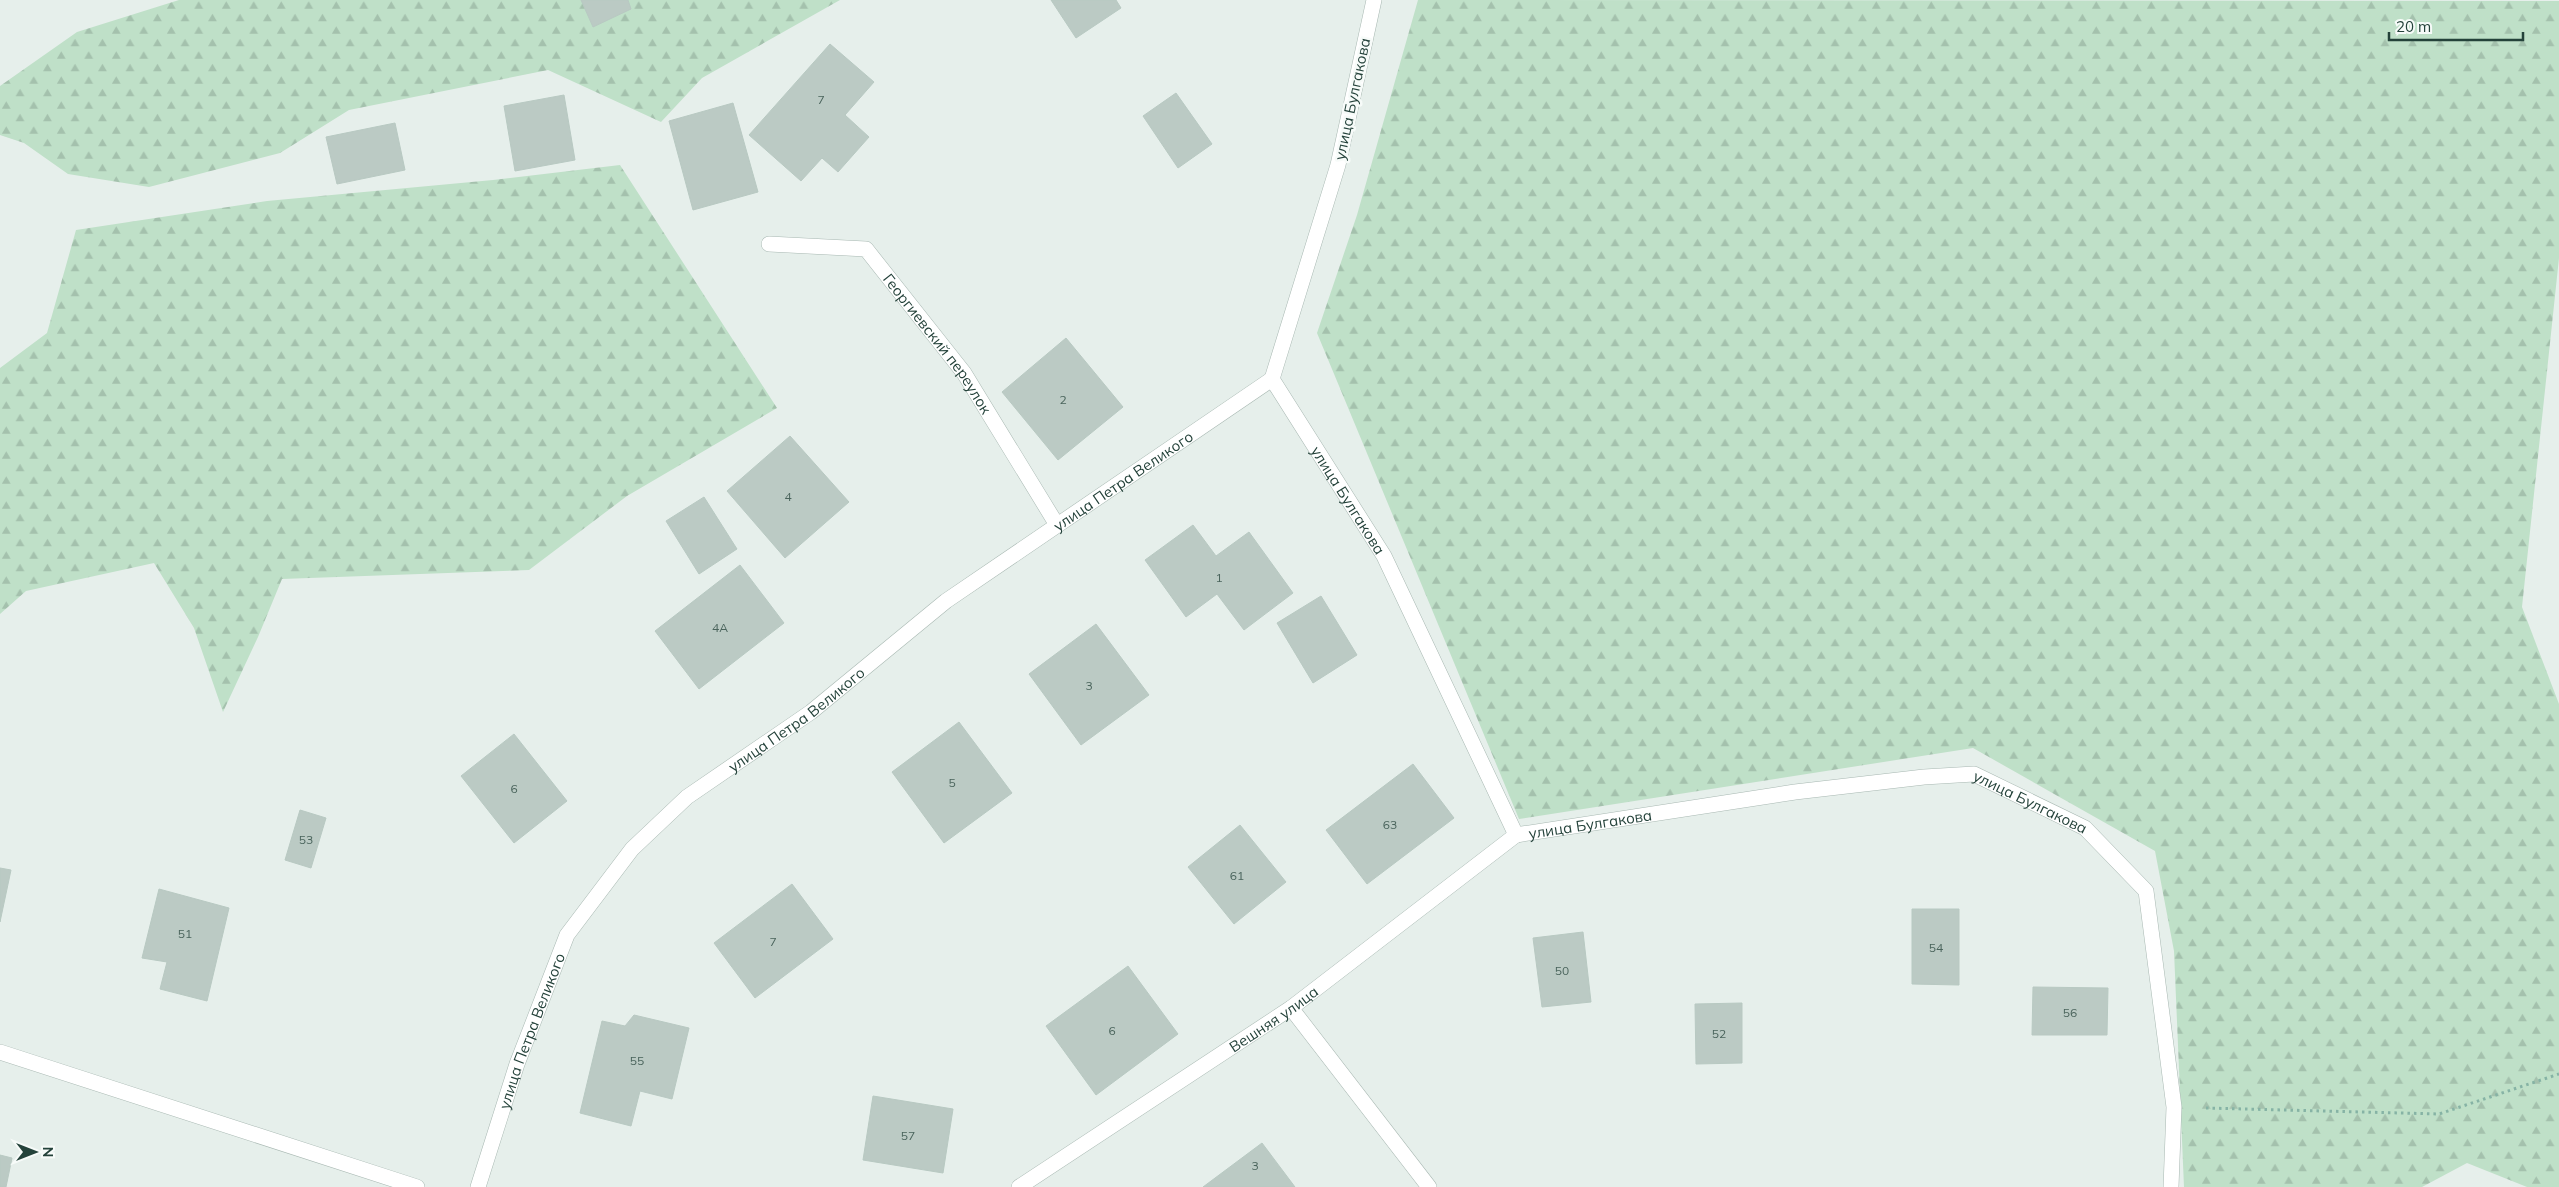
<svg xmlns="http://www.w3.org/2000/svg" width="2559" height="1187" font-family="Mulish,sans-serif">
<defs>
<pattern id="forest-firs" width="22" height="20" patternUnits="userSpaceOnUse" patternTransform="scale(1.25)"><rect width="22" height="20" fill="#bfe0c8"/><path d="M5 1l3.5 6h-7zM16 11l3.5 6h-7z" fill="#a4c1ad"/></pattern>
</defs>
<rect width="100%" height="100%" fill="#e6efeb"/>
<g fill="url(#forest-firs)">
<path d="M179,0H840L702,78L661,122L548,70L349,110L280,153L149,187L68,174L24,143L0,135V86L77,32Z"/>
<path d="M1418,0L2559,1V258L2522,607L2559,704V1187H2527L2467,1163L2422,1187H2184L2174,951L2155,851L1973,748L1519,819L1317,333L1357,215Z"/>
<path d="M620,165L777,408L627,496L529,570L282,579L258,637L223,712L194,628L154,563L26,591L0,614V368L47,333L76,230L267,201L493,180Z"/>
</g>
<g fill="#bbcac4" stroke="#b8c9c2">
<path d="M581,0H628L631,9L593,27Z"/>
<path d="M1051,0H1116L1121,8L1076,38Z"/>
<path d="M830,44L874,82L845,115L869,137L838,172L822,158L801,181L749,135Z"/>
<path d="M1176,93L1212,144L1178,168L1143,116Z"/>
<path d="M564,95L575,160L515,171L504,106Z"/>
<path d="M733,103L758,192L693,210L669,121Z"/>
<path d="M395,123L405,170L337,184L326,137Z"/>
<path d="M1066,338L1123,407L1058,460L1002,392Z"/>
<path d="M790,436L849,502L785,558L727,491Z"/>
<path d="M704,497L737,549L699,574L666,521Z"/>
<path d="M1193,525L1216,556L1249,532L1293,593L1244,630L1217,594L1186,617L1145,560Z"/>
<path d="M740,565L784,623L699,689L655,631Z"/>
<path d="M1321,596L1357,655L1313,683L1277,623Z"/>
<path d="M1096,624L1149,695L1081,745L1029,674Z"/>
<path d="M959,722L1012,793L944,843L892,772Z"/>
<path d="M514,734L567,801L514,843L461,776Z"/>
<path d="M1413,764L1454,818L1367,884L1326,830Z"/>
<path d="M300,810L326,818L311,868L285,860Z"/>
<path d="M1240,825L1286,882L1234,924L1188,867Z"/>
<path d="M0,868L11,870L0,922Z"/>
<path d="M792,884L833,939L755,998L714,943Z"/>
<path d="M159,889L229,908L207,1001L160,989L167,962L142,958Z"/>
<path d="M1912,909H1959V985L1912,984Z"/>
<path d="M1583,932L1591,1002L1542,1007L1533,938Z"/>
<path d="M1128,966L1178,1034L1096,1095L1046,1026Z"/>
<path d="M2033,987L2108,988L2107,1035H2032Z"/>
<path d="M1742,1003V1063L1696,1064L1695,1004Z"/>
<path d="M634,1015L689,1028L672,1099L640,1091L631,1126L580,1113L602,1021L625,1026Z"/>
<path d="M873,1096L953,1109L943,1173L863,1160Z"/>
<path d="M1262,1143L1295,1187H1203Z"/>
<path d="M0,1155L12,1158L6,1187H0Z"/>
</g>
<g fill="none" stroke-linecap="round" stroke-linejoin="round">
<g stroke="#a8b8b2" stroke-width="16">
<g id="lane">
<path id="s1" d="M769,244L866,249L964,373L1057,525"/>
</g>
</g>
<g stroke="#a8b8b2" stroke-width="16">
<g id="street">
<path id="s2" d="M1374,0L1338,165L1272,379L1384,556L1516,835L1795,792L1924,777L1974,774L2085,828L2146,891L2174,1107L2171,1187"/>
<path d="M1291,1008L1429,1187"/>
<path d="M0,1052L417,1187"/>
<path id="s3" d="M478,1187L517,1064L567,935L632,849L687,797L811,712L946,601L1272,379"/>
<path id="s4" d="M1019,1187L1291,1008L1516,835"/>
</g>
</g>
<path stroke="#86b3a5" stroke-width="3" stroke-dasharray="2.5 4" stroke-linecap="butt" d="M2206,1108L2439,1114L2559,1074"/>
<use href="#lane" stroke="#fff" stroke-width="15"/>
<use href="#street" stroke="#fff" stroke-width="15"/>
</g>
<g text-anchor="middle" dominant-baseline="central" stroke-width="5" stroke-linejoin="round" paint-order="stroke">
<g font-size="12" fill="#4a645c">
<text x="821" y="99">7</text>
<text x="1063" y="399">2</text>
<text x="788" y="496">4</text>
<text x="1219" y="577">1</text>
<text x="720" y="627">4А</text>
<text x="1089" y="685">3</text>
<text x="952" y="782">5</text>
<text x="514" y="788">6</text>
<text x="1390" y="824">63</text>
<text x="306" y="839">53</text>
<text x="1237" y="875">61</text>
<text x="185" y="933">51</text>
<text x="773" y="941">7</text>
<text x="1936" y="947">54</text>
<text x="1562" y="970">50</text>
<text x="2070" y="1012">56</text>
<text x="1112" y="1030">6</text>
<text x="1719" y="1033">52</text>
<text x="637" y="1060">55</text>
<text x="908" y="1135">57</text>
<text x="1255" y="1165">3</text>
</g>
<g font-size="15" fill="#24423a" stroke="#f7fbf9">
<text transform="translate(1352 99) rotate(-78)">улица Булгакова</text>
<text stroke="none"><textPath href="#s1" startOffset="216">Георгиевский переулок</textPath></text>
<text stroke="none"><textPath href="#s3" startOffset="990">улица Петра Великого</textPath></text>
<text stroke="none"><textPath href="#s2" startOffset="536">улица Булгакова</textPath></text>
<text stroke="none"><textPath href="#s3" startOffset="585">улица Петра Великого</textPath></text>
<text stroke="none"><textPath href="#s2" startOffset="1436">улица Булгакова</textPath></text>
<text stroke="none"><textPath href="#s2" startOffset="986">улица Булгакова</textPath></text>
<text stroke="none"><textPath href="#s4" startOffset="305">Вешняя улица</textPath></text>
<text stroke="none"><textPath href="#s3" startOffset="165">улица Петра Великого</textPath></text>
</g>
</g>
<g transform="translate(35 1152) rotate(90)" stroke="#f7fbf9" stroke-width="4" paint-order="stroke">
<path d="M0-4L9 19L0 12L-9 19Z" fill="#24423a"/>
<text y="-8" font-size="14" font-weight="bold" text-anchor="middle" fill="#24423a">N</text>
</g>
<path d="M2389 32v8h134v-8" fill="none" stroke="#24423a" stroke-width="2.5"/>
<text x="2396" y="32" font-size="15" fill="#24423a" stroke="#f7fbf9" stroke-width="4" paint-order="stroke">20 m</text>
</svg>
